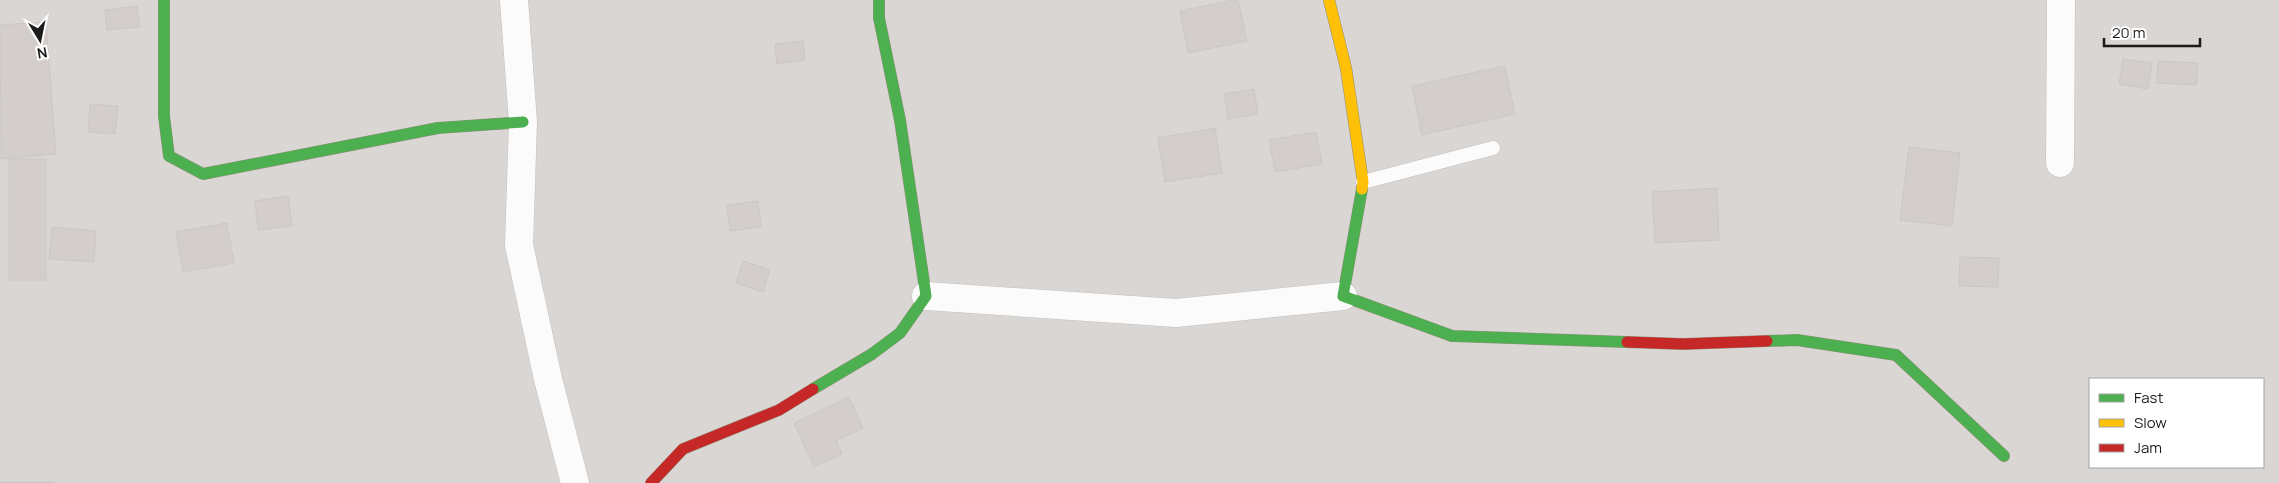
<svg xmlns="http://www.w3.org/2000/svg" width="2279" height="483" font-family="Manrope,sans-serif">
<rect width="100%" height="100%" fill="#eae6e2"/>
<path fill="#d9d6d4" fill-rule="evenodd" d="M0,0H2279V483H0ZM2090,379H2263V467H2090Z"/>
<g fill="#d3cecb" stroke="#cdc7c4">
<path d="M1233,0H1238L1247,41L1188,53L1180,11Z"/>
<path d="M137,6L140,27L107,30L105,10Z"/>
<path d="M46,22L56,154L1,159L0,25Z"/>
<path d="M803,41L805,60L777,64L775,44Z"/>
<path d="M2123,59L2152,63L2148,89L2119,84Z"/>
<path d="M2158,61L2198,63L2197,85L2157,83Z"/>
<path d="M1505,66L1515,114L1422,135L1412,86Z"/>
<path d="M1254,89L1258,114L1228,119L1224,94Z"/>
<path d="M90,104L118,106L115,134L88,132Z"/>
<path d="M1215,128L1222,173L1165,182L1158,138Z"/>
<path d="M1316,132L1322,164L1275,172L1269,140Z"/>
<path d="M1909,147L1960,153L1952,226L1900,220Z"/>
<rect x="9" y="159" width="37" height="121"/>
<path d="M1717,188L1719,240L1655,243L1652,192Z"/>
<path d="M288,196L292,226L258,230L255,201Z"/>
<path d="M758,201L761,227L730,231L727,205Z"/>
<path d="M227,223L234,263L183,272L176,232Z"/>
<path d="M52,227L96,231L94,262L49,259Z"/>
<path d="M1960,257L1999,258L1998,287L1959,286Z"/>
<path d="M743,261L770,270L763,292L736,283Z"/>
<path d="M849,397L863,428L836,441L842,454L814,467L794,423Z"/>
<rect x="0" y="482" width="54" height="1"/>
</g>
<g fill="none" stroke-linecap="round" stroke-linejoin="round">
<g stroke="#c2c1bf" stroke-width="15">
<path id="lane" d="M1363,182L1493,148"/>
</g>
<g stroke="#c2c1bf" stroke-width="29">
<g id="street">
<path d="M514,0L523,122L519,245L548,379L575,483"/>
<path d="M2060,163L2061,0"/>
<path d="M926,296L1176,313L1343,296"/>
</g>
</g>
<g stroke="#94907b" stroke-width="12">
<g id="fast">
<path d="M164,0V116L169,156L203,174L438,128L523,122"/>
<path d="M1362,189L1343,296L1452,336L1627,342"/>
<path d="M1767,341L1797,340L1896,355L2004,456"/>
<path d="M813,389L872,354L900,333L926,296L900,120L879,18V0"/>
</g>
</g>
<g stroke="#94907b" stroke-width="12">
<path id="slow" d="M1329,0L1346,68L1363,182L1362,189"/>
</g>
<g stroke="#94907b" stroke-width="12">
<g id="jam">
<path d="M1627,342L1683,344L1767,341"/>
<path d="M651,483L683,449L779,410L813,389"/>
</g>
</g>
<use href="#lane" stroke="#fcfbfb" stroke-width="14"/>
<use href="#street" stroke="#fcfbfb" stroke-width="28"/>
<use href="#fast" stroke="#4caf50" stroke-width="11"/>
<use href="#slow" stroke="#ffc107" stroke-width="11"/>
<use href="#jam" stroke="#c62828" stroke-width="11"/>
</g>
<rect x="2089" y="378" width="175" height="90" fill="#ffffff" stroke="#a4a4a4"/>
<rect x="2099" y="394" width="25" height="8" fill="#4caf50" stroke="#a4a4a4"/>
<text x="2134" y="403" font-size="15" fill="#1b1b1b">Fast</text>
<rect x="2099" y="419" width="25" height="8" fill="#ffc107" stroke="#a4a4a4"/>
<text x="2134" y="428" font-size="15" fill="#1b1b1b">Slow</text>
<rect x="2099" y="444" width="25" height="8" fill="#c62828" stroke="#a4a4a4"/>
<text x="2134" y="453" font-size="15" fill="#1b1b1b">Jam</text>
<g transform="translate(40 40) rotate(170)" stroke="#ffffff" stroke-width="4" paint-order="stroke">
<path d="M0-4L9 19L0 12L-9 19Z" fill="#1b1b1b"/>
<text y="-8" font-size="14" font-weight="bold" text-anchor="middle" fill="#1b1b1b">N</text>
</g>
<path d="M2104 38v8h96v-8" fill="none" stroke="#1b1b1b" stroke-width="2.5"/>
<text x="2112" y="38" font-size="15" fill="#1b1b1b" stroke="#ffffff" stroke-width="4" paint-order="stroke">20 m</text>
</svg>
